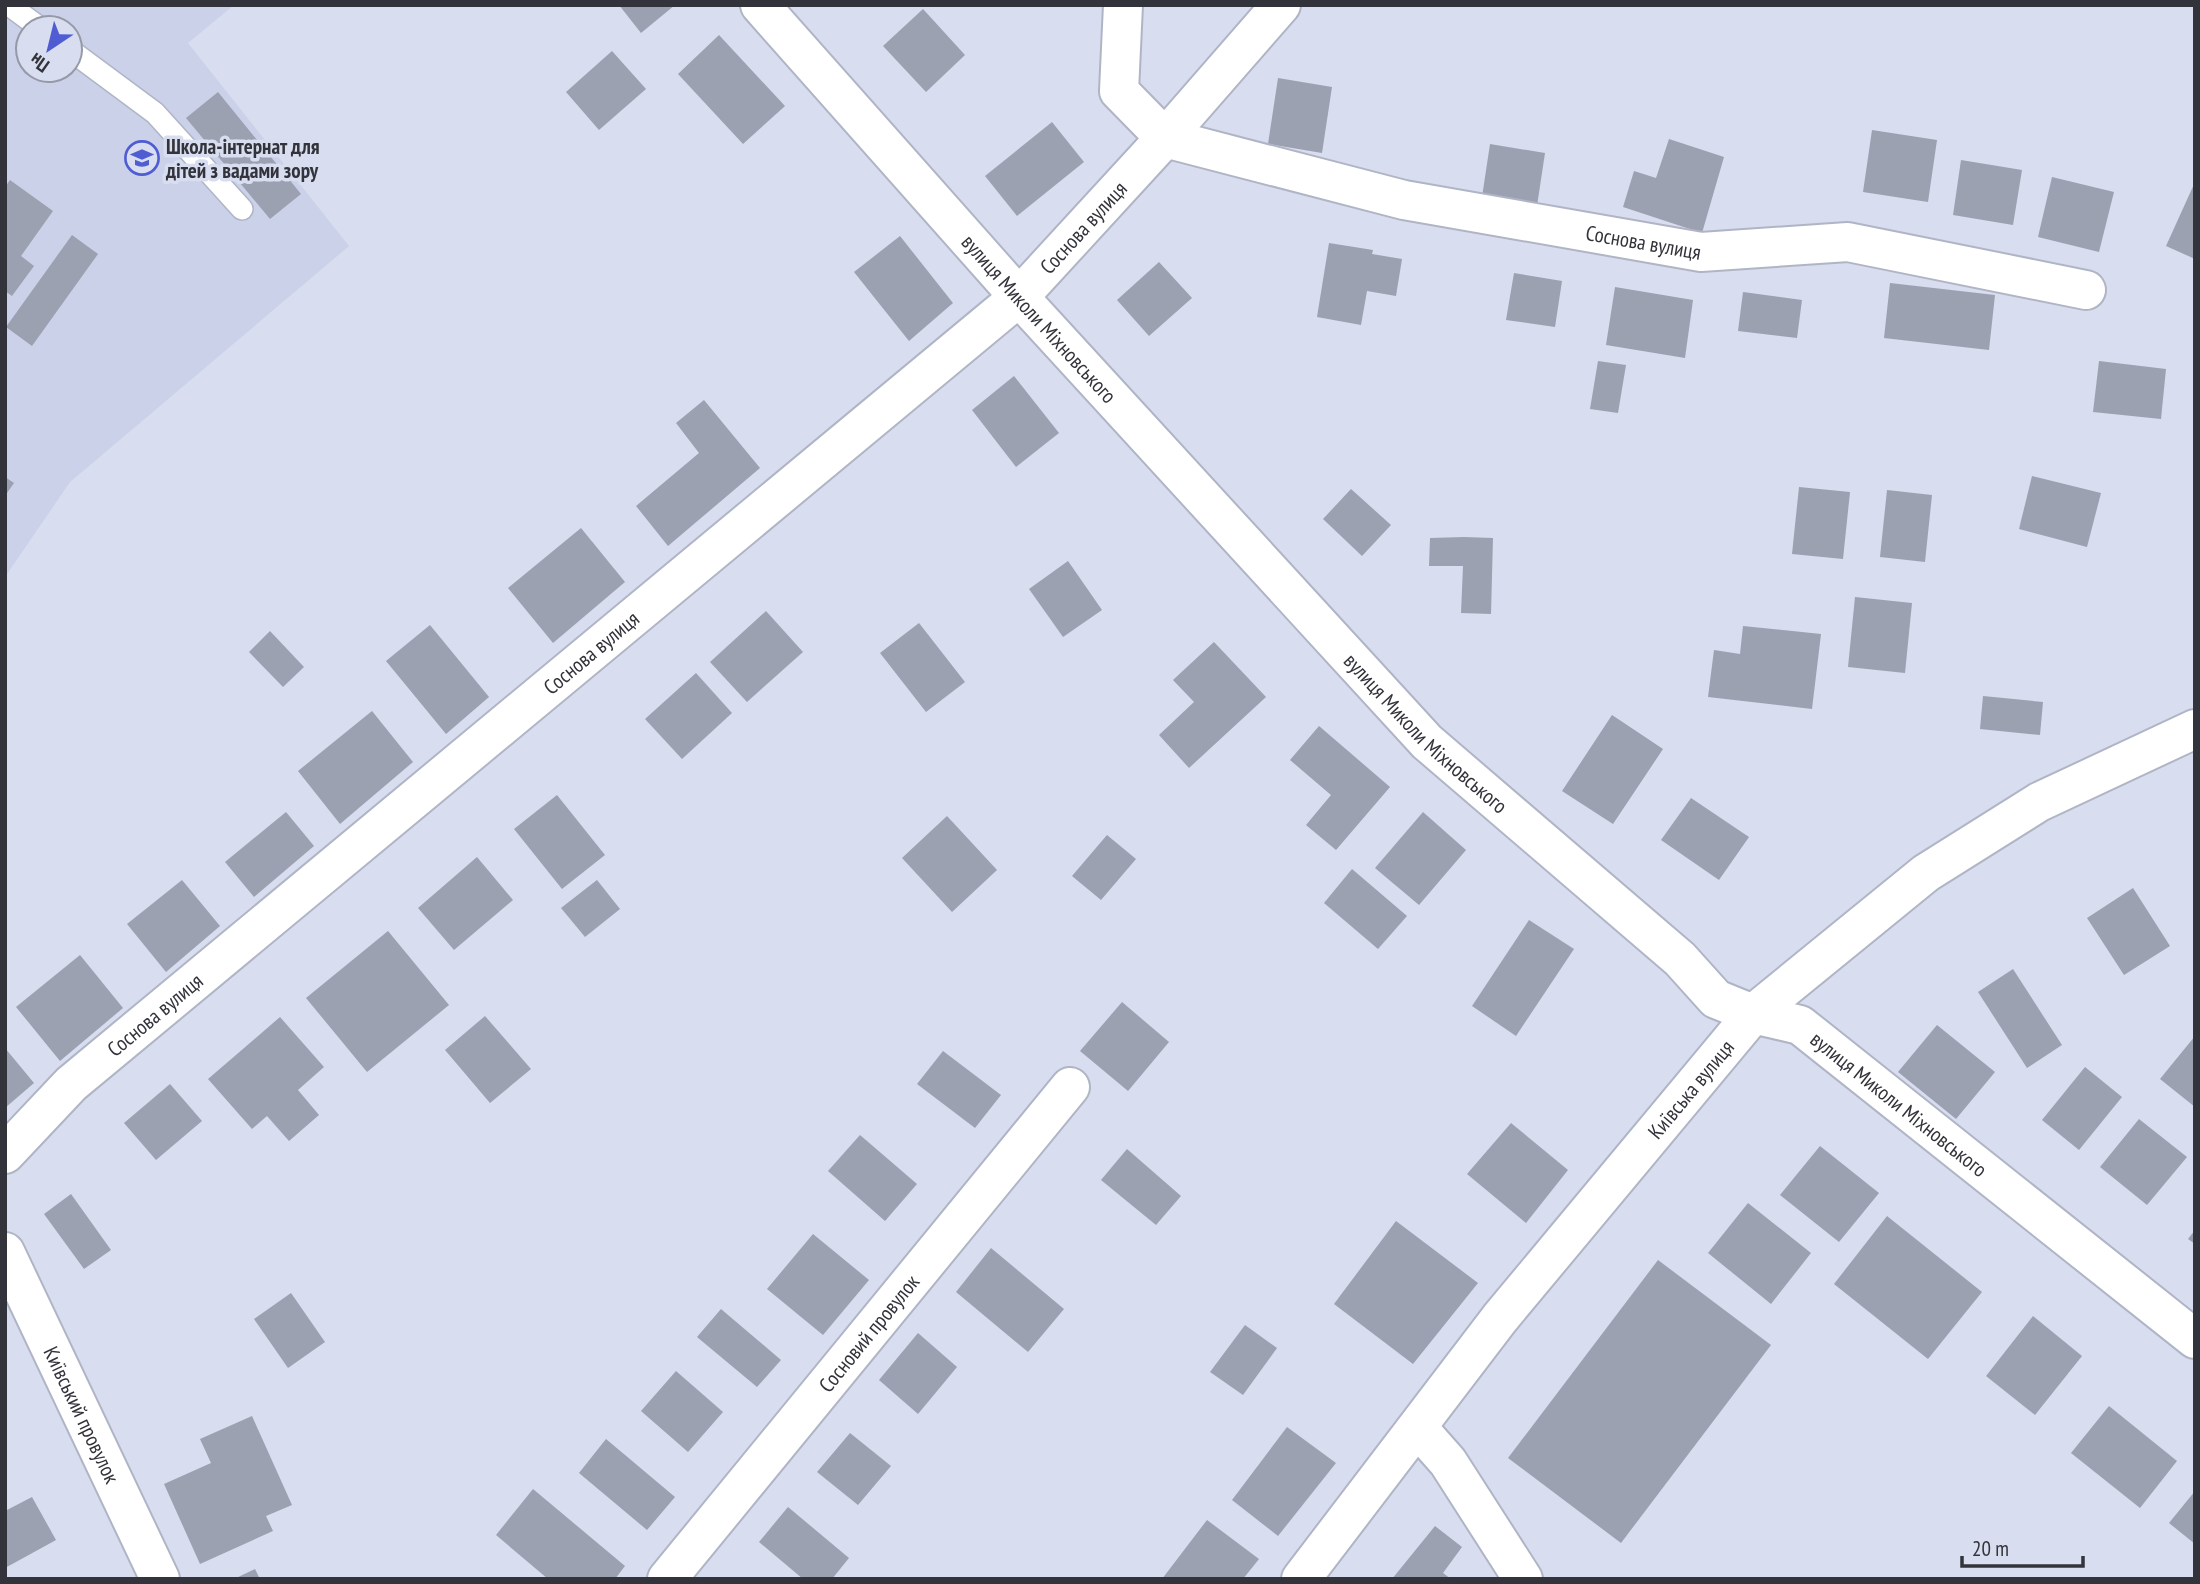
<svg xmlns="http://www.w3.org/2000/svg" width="2200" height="1584" font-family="'PT Sans Narrow',sans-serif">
<rect width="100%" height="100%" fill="#d8ddef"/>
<path fill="#cad1e9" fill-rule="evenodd" d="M5,5H234L188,43L349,246L70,482L5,577ZM28,28H70V70H28Z"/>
<g fill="#9ca1b1">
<path d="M619,5H675L641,33Z"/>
<path d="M923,9L965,55L926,92L883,46Z"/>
<path d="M719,35L785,106L743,144L678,74Z"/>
<path d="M612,51L646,89L599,130L566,92Z"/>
<path d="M1278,78L1332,87L1322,153L1268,144Z"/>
<path d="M218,92L301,194L270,219L186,118Z"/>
<path d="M1052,122L1084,162L1017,216L985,176Z"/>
<path d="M1872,130L1937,140L1928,202L1863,192Z"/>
<path d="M1669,139L1724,157L1702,233L1623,207L1634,171L1656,178Z"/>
<path d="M1490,144L1545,153L1537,206L1482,197Z"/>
<path d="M1961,160L2022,170L2013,225L1953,215Z"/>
<path d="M2052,177L2114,192L2099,252L2038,237Z"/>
<path d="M10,180L53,211L21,256L34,266L12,296L5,291V187Z"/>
<path d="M2195,182V259L2166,246Z"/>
<path d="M72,235L98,254L32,346L6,327Z"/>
<path d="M900,236L953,303L909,341L854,272Z"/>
<path d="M1329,243L1373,250L1372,254L1402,259L1396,296L1367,291L1361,325L1317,317Z"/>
<path d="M1159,262L1192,298L1149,336L1117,300Z"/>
<path d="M1514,273L1562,281L1555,327L1506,320Z"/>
<path d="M1890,283L1995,295L1989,350L1884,338Z"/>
<path d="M1615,287L1693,300L1685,358L1606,345Z"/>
<path d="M1743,292L1802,300L1797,338L1738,331Z"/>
<path d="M1598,361L1626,365L1618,413L1590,409Z"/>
<path d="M2099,361L2166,369L2161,419L2093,412Z"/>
<path d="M1014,376L1059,433L1016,467L972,410Z"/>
<path d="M704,400L760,468L668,546L636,506L699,453L676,423Z"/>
<path d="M2032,476L2101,493L2087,547L2019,529Z"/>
<path d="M5,477L14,483L5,496Z"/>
<path d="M1799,487L1850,492L1843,559L1792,554Z"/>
<path d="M1351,489L1391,525L1362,556L1323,519Z"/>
<path d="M1887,490L1932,495L1925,562L1880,557Z"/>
<path d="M581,528L625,582L553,643L508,588Z"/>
<path d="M1464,537L1493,538L1491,614L1461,613L1463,566H1429L1430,538Z"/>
<path d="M1068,561L1102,610L1063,637L1029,589Z"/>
<path d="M1855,597L1912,603L1905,673L1848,667Z"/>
<path d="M766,611L803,652L747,702L710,662Z"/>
<path d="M919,623L965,682L926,712L880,653Z"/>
<path d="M430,625L489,697L446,734L386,661Z"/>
<path d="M1743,626L1821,634L1812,709L1708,697L1714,650L1740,654Z"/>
<path d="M270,631L304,667L283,687L249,652Z"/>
<path d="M1214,642L1266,697L1189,768L1159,735L1194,702L1173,680Z"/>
<path d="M696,673L732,713L682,759L645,719Z"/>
<path d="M1983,696L2043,702L2040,735L1980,729Z"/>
<path d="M372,711L413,762L340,824L298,771Z"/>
<path d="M1612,715L1663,749L1613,824L1562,791Z"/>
<path d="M1319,726L1390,787L1336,850L1306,825L1331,795L1290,760Z"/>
<path d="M557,795L605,855L562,889L514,829Z"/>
<path d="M1691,798L1749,837L1719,880L1661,840Z"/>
<path d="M286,812L314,846L254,897L225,862Z"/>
<path d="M1423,812L1466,850L1419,905L1375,868Z"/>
<path d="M947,816L997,870L952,912L902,858Z"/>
<path d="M1107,835L1136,859L1101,900L1072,876Z"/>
<path d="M477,857L513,900L454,950L418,908Z"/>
<path d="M1352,869L1407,916L1378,949L1324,903Z"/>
<path d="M182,880L220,926L166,972L127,924Z"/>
<path d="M597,880L620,909L585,937L561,908Z"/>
<path d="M2133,888L2170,946L2124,975L2087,918Z"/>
<path d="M1529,920L1574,949L1516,1036L1472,1006Z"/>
<path d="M388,931L449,1005L367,1072L306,998Z"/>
<path d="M80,955L123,1008L60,1061L16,1007Z"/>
<path d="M2013,969L2062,1045L2027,1068L1978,992Z"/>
<path d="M1122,1002L1169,1042L1128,1091L1080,1051Z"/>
<path d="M485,1016L531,1069L490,1103L445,1050Z"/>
<path d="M280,1017L324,1067L298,1090L319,1115L289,1141L267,1116L252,1129L208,1079Z"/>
<path d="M1937,1025L1995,1072L1956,1119L1898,1072Z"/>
<path d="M2195,1036V1107L2160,1079Z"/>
<path d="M5,1048L34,1083L5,1108Z"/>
<path d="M943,1051L1001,1095L975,1128L917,1084Z"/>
<path d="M2085,1067L2122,1097L2079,1150L2042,1120Z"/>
<path d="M170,1084L202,1121L156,1160L124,1123Z"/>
<path d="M2139,1119L2187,1157L2147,1205L2100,1167Z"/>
<path d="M1511,1123L1568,1170L1526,1223L1467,1174Z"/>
<path d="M860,1135L917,1184L885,1221L828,1171Z"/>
<path d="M1820,1146L1879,1193L1839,1242L1780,1195Z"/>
<path d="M1127,1149L1181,1196L1156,1225L1101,1180Z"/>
<path d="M71,1194L111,1250L84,1269L44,1214Z"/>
<path d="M1748,1203L1811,1253L1771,1304L1708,1253Z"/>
<path d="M1887,1216L1982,1292L1928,1359L1834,1284Z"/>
<path d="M1396,1221L1478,1283L1413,1364L1334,1304Z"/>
<path d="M2195,1230V1244L2188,1239Z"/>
<path d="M813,1234L869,1280L823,1335L767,1289Z"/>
<path d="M991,1248L1064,1309L1028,1352L956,1292Z"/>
<path d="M1658,1260L1771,1345L1621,1543L1508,1458Z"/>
<path d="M291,1293L325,1342L288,1368L254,1319Z"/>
<path d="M721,1309L781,1360L757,1387L697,1337Z"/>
<path d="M2033,1316L2082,1356L2035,1415L1986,1376Z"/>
<path d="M1245,1325L1277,1348L1243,1395L1210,1372Z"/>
<path d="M918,1333L957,1367L918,1414L879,1380Z"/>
<path d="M676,1371L723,1412L688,1452L641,1411Z"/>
<path d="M2109,1406L2177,1461L2140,1508L2071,1453Z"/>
<path d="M252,1416L292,1505L266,1516L273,1531L200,1564L164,1484L211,1463L200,1439Z"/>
<path d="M1287,1427L1336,1463L1278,1536L1232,1500Z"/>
<path d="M850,1433L891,1466L858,1505L817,1472Z"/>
<path d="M606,1439L675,1497L647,1530L579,1473Z"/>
<path d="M533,1489L625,1566L615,1579H548L496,1535Z"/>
<path d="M2195,1491V1544L2169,1523Z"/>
<path d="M32,1497L56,1540L5,1568V1511Z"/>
<path d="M788,1507L849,1558L832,1579H803L759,1542Z"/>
<path d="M1207,1520L1259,1559L1243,1579H1162Z"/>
<path d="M1435,1526L1462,1547L1443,1573L1451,1579H1392Z"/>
<path d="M255,1569L260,1579H234Z"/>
</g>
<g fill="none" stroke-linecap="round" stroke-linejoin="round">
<g stroke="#b0b5c6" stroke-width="24">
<g id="lane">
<path d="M9,5L40,28"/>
<path d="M70,50L155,113L242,209"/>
</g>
</g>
<g stroke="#b0b5c6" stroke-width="42">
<g id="street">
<path id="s1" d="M760,5L1019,297L1427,742L1680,959L1716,999L1753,1014L1800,1025L2195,1339"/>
<path id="s2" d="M1123,5L1119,91L1165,138L1404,200L1701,252L1848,242L2086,290"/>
<path id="s3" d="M5,1154L71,1084L1019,297L1165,138L1281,5"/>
<path id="s4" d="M5,1252L160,1579"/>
<path d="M1418,1428L1448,1462L1523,1579"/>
<path id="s5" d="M667,1579L1070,1087"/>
</g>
</g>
<g stroke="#b0b5c6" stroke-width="42">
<g id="secondary">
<path id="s6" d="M1301,1579L1500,1318L1753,1014L1926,873L2039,802L2195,729"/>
</g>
</g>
<use href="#lane" stroke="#fff" stroke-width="21"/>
<use href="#street" stroke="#fff" stroke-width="38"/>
<use href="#secondary" stroke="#fff" stroke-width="38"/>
</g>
<defs>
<g id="school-ring" transform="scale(1.75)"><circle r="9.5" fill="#d8ddef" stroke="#4f5cd2" stroke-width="1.5"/><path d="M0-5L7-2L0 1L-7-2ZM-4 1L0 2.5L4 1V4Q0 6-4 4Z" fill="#4f5cd2"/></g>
</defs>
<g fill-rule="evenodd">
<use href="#school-ring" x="142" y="158"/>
</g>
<g text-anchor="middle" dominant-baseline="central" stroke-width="7" stroke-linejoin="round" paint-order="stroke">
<g font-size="21" font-weight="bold" fill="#33343b" stroke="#d8ddef" text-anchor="start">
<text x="166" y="146">Школа-інтернат для<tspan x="166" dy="24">дітей з вадами зору</tspan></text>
</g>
<g font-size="21" fill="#33343b" stroke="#d8ddef">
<text stroke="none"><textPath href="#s3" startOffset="1423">Соснова вулиця</textPath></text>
<text stroke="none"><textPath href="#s2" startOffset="642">Соснова вулиця</textPath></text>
<text stroke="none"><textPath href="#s1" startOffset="420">вулиця Миколи Міхновського</textPath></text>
<text stroke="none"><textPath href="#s3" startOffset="772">Соснова вулиця</textPath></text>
<text stroke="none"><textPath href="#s1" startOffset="987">вулиця Миколи Міхновського</textPath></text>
<text stroke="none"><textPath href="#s3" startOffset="205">Соснова вулиця</textPath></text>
<text stroke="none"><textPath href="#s6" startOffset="626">Київська вулиця</textPath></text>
<text stroke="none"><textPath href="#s1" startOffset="1596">вулиця Миколи Міхновського</textPath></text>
<text stroke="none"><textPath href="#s5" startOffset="318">Сосновий провулок</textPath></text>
<text stroke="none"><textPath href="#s4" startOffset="180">Київський провулок</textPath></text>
</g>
</g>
<rect width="2200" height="1584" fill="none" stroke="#33343b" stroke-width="14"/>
<g transform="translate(49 49) rotate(215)"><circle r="33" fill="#d8ddef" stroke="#9699a7" stroke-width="2"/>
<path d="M0-5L12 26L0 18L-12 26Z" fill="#4f5cd2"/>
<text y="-10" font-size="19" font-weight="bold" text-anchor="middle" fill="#33343b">Пн</text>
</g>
<path d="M1962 1556v10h121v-10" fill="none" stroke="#33343b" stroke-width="3.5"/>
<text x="1972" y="1556" font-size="21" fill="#33343b" stroke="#d8ddef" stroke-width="5" paint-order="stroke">20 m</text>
</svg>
